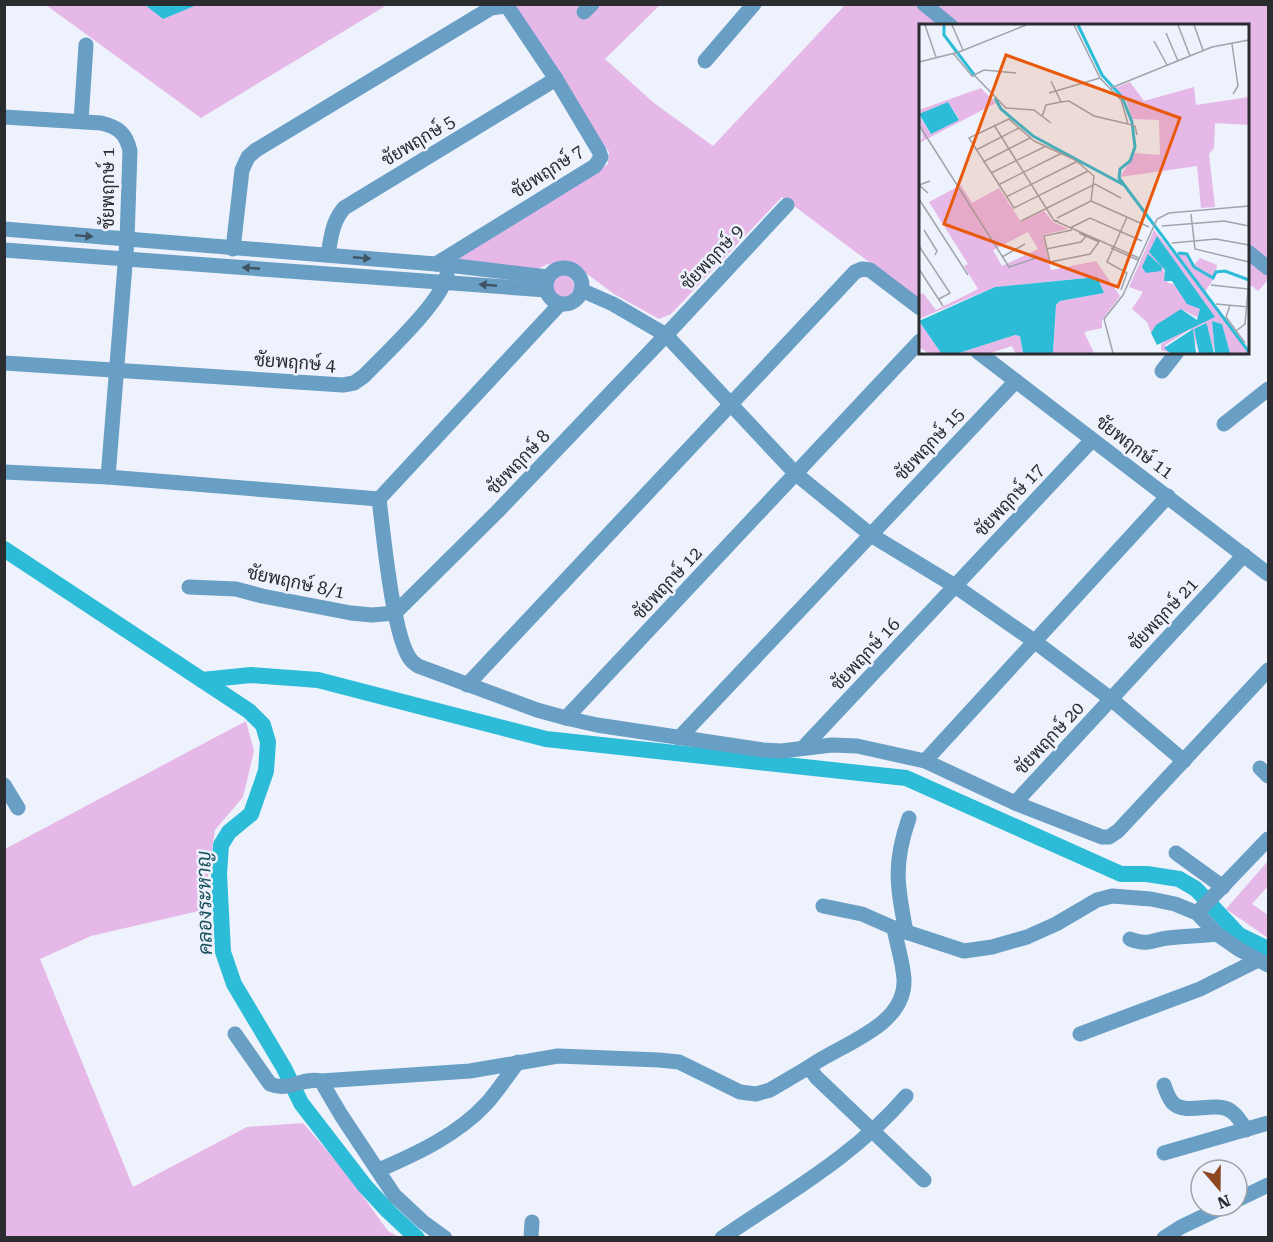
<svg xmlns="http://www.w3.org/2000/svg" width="1273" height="1242" font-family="'Roboto Serif',Sarabun,serif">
<rect width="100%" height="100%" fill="#eef2fc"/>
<g fill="#e5b8e8">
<path d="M46,5H145L163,19L197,5H387L201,118Z"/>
<path d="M510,5H660L605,59L654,103L713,146L845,5H1268V280L1258,291L1248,283V26H920V300L782,197L671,314L659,319L614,294L578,267L548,264L535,270L458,259L608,164L609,152Z"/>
<circle cx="563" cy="286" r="11"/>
<path d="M246,721L254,751L243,797L215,830L203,910L91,936L40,959L133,1187L247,1127L303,1123L344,1170L388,1231L399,1237H5V849Z"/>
<path d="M1268,861V886L1252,904L1268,915V938L1226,909Z"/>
</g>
<path fill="#2cbcd7" d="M145,5H197L163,19Z"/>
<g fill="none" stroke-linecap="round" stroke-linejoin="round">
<g stroke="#2cbcd7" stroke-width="16">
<path d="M4,549L249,711L263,725L268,742L266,771L251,814L229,832L221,845L219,874L223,952L234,984L284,1068L301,1103L365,1186L388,1211L417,1238"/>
<path d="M202,680L251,675L318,680L546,739L906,778L1121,874H1147L1179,879L1196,889L1239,935L1268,949"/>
</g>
<g stroke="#699ec5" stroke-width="15">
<path d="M924,4L951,26"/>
<path d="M584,12L592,4"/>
<path d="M705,61L754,4"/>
<path d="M4,117L101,123C118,127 126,133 130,151L127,240L108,477"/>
<path d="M81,121L86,45"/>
<path d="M4,229L448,265L548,277"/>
<path d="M233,249L242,170L248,157L256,150L491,8L504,6L509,9L556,79L599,151L601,157L595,166L436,264"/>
<path d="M4,250L546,290"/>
<path d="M1248,252L1268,268"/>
<path d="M328,255C331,238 332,222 344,208L556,79"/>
<circle cx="564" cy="286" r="18"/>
<path d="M581,290L613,304L666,335L796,474L871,535L955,586L1034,641L1111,699L1184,761"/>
<path d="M978,352L1268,574"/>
<path d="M4,363L343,385L354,383L364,376C385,354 443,301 447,274"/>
<path d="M1162,371L1177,352"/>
<path d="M1224,424L1268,389"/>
<path d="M4,472L108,477L379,499"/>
<path d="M379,499C383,531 393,639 411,660C413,663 416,664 418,666L537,710L566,718L597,725L763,750L781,751L832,745L857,746L925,761L1015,803L1102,837H1109L1118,831L1268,670"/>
<path d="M379,499L560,304"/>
<path d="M189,587L236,589L262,596L351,613L372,615L395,613L497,512L666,335L787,205"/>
<path d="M467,685L855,272L862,269L870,270L920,308"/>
<path d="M566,718L920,341"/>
<path d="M679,738L1016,381"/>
<path d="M803,748L1092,440"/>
<path d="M925,761L1168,496"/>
<path d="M1260,768L1268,776"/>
<path d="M4,785L18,808"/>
<path d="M1015,803L1244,555"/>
<path d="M1176,853L1223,887"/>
<path d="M823,906L862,914L894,928L964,951L992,947L1027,937L1056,924L1097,900L1112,896L1151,899L1175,904L1197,913L1217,934L1240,950L1268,965"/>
<path d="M1197,913L1268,839"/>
<path d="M894,928C897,945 903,963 904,979C906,1027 840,1044 809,1067L816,1077L924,1180"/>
<path d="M906,932C897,885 893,864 909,818"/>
<path d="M1130,939C1148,946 1151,940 1168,938C1184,936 1201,936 1217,934"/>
<path d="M235,1034L270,1084C290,1092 301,1077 321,1081L341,1115L394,1195L423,1222L445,1238"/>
<path d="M1080,1034L1200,989L1258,960"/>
<path d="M321,1081L470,1071L558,1056L659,1060L679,1062L740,1092L756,1094L770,1090L809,1067"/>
<path d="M1164,1085C1166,1091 1169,1098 1172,1102C1185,1117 1214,1100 1231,1111C1238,1116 1242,1123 1246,1130"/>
<path d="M1164,1153L1268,1123"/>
<path d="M379,1170C418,1153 457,1135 486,1104C498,1091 507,1076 518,1062"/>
<path d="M1237,1200L1268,1185"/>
<path d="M531,1238L532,1222"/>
<path d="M722,1238C786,1194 856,1155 906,1096"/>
<path d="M1164,1238L1181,1227L1225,1206"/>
</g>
</g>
<defs><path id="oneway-solid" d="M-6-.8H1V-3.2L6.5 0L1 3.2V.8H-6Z" transform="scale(1.5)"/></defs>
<g fill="#405464">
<use href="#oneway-solid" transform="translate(84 236) rotate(5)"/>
<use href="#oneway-solid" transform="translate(362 258) rotate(5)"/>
<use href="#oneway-solid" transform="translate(251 268) rotate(-175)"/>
<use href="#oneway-solid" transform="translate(488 285) rotate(-175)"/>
</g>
<g text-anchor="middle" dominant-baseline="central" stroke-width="5" stroke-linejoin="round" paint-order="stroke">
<g font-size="18" fill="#2a2c2f" stroke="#eef2fc">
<text transform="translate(418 140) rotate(-31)">ชัยพฤกษ์ 5</text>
<text transform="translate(547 171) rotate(-33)">ชัยพฤกษ์ 7</text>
<text transform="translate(107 188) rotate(-90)">ชัยพฤกษ์ 1</text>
<text transform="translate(712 257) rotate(-47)">ชัยพฤกษ์ 9</text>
<text transform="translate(295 362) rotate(4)">ชัยพฤกษ์ 4</text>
<text transform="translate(929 444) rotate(-47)">ชัยพฤกษ์ 15</text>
<text transform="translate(1135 447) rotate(37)">ชัยพฤกษ์ 11</text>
<text transform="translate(518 462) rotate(-46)">ชัยพฤกษ์ 8</text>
<text transform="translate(1009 500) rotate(-47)">ชัยพฤกษ์ 17</text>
<text transform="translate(296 582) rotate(12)">ชัยพฤกษ์ 8/1</text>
<text transform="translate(667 583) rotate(-47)">ชัยพฤกษ์ 12</text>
<text transform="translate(1163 614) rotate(-47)">ชัยพฤกษ์ 21</text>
<text transform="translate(865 654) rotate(-47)">ชัยพฤกษ์ 16</text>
<text transform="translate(1049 738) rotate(-47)">ชัยพฤกษ์ 20</text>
</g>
<g font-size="20" font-style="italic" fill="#1a525e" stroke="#eef2fc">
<text transform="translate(204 903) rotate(-91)">คลองระหาญ</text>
</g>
</g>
<g transform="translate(919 24)">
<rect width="330" height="330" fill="#eef2fc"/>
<path d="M211,58L225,77L275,63L277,81L330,73V101L296,99L295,124L290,130L296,183L282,184L278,142L201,153L216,129L241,131L240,96L213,95L207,76L196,64ZM62,64L77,79L0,119L4,114L0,92L12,110L40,95L29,78L0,91V86ZM42,161L53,179L80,164L102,198L125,187L134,198L149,205L124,211L132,246L177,237L201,272L183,296V304L165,308L175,329H134L137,281L141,277L185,269L177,253L76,263L0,295V271L4,269L17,286L59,265L45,242L49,240L10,178ZM109,208L119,225L83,242L74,226ZM235,206L255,230L268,228L275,241L281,234L298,241L296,253L285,269L330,329H311L303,300L293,297L296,329L286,299L275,305L280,329L272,305L246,321L251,329L242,326V320L271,302L295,293L238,213L231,228L242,238L249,259L257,261L267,277L281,285V295L262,285L232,309L228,298L213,285L224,268L210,263ZM0,297L22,329H9L0,323ZM96,311L101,312L104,329H96L93,322L71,329H40Z" fill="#e5b8e8" fill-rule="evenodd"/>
<path d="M29,78L40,96L12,110L0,90ZM238,212L296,293L238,321L232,309L237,301L262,285L278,296L281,285L268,280L253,257H245L246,246L230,228ZM229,230L243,243L242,247L227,249L223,243ZM178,253L185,269L141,277L137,281L134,329H104L101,312L96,311L40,329H22L0,297L76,263ZM293,297L303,300L311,329H296ZM287,299L288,301L295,329H280L275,305ZM274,305L277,329H251L245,324Z" fill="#2cbcd7"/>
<path fill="none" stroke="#2cbcd7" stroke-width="3" d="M25,1V11L56,52M159,1L183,51L203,73L213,98L216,123L211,137L201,145L200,154L330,328M76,74L82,85L114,112L205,161M259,229L268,230L275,243L294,254L297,248L306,247L330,256"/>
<path fill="none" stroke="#a0a3aa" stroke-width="1.5" d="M6,1L17,33M33,1L44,26M155,1L181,54L202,76L209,100L216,102L218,111M259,1L271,32M275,1L284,26M247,9L259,37M235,17L248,41M313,20L319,62L314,70M34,29L53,52L65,46L97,49M0,38L40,28L107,1M56,52L87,84L115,86L132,99M192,64L293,23L330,16M130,69L181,54M142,78L150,77L175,92L209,100M123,93L127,81L142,78L132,57M0,101L90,243L120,233M75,101L134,195M57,126L100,104M64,138L111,114M169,147L95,184L50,114L90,95L115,117L154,135L161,140L169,147L175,152L172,177M72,149L127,122M79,161L143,129M9,169L0,161L11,157M87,173L157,138M0,175L49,251M172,177L230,203M272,190L276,225L330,238M138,194L172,177M102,197L176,160L202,174M139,197L134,196L220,234M243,202L305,197L330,202M151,204L171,194L223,217M5,206L18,227L16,231M153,206L125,212L131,238L171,230L180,218M160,209L180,218M253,219L297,215L330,221M0,222L31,269L20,275M192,224L219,236M127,225L162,218L167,212M83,233L106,220M0,245L24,282M292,261L329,265M202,266L208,249L188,238L208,193M297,280L330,283M311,281L307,293L326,319M317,307L326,300L330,255M194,329L185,295L204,271L238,195L250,189L330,182"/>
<path fill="#e8590c" fill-opacity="0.15" stroke="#e8590c" stroke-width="3" d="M87,31L261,94L199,263L25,200Z"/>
<rect width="330" height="330" fill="none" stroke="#2a2c2f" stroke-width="3"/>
</g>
<rect width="1273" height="1242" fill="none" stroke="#2a2c2f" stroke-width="12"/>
<g transform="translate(1219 1188) rotate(160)"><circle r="28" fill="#eef2fc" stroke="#a0a3aa" stroke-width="1.5"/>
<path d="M0-4.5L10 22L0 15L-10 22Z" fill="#8d4721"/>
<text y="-9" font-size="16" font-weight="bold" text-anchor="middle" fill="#2a2c2f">N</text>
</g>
</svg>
